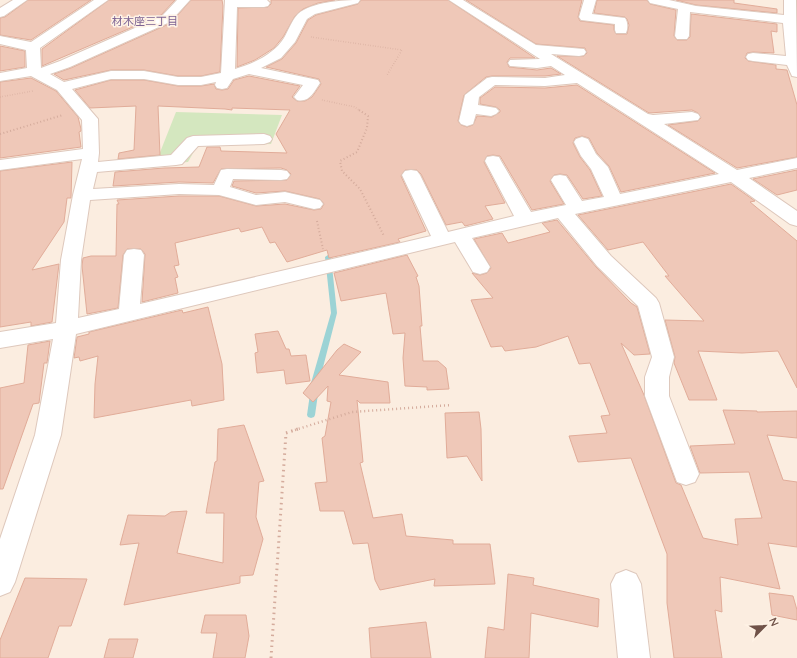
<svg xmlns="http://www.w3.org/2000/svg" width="797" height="658" font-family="Quicksand,'Noto Sans JP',sans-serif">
<rect width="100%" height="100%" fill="#fbede0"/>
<path fill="#d4e7bf" d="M176,112L282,115L271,144L197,146L188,162L155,165Z"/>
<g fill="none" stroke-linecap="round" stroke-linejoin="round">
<g fill="#9cd3d5" fill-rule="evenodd">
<path d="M328,255L331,257L337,313L319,383L318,385H312L311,383L331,313L325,257Z"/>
<path d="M314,391L317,392L318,394L315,415L314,417L311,418L308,417L307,415L310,394L311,392Z"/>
</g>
</g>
<g fill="#efc8b8" stroke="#e1ac99">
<path d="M28,0H91L31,40L0,35V18L5,17Z"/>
<path d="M109,0H175L161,15L42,66V49Z"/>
<path d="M191,0H222L223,6L220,72L201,76H178L144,70H111L64,80L54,74L71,68L171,23Z"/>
<path d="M271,0H335L318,3L303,9L295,16L283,37L274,48L255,60L237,67L238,8L268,7L271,4Z"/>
<path d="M361,0H448L535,58H510L507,62L509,67L537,70L551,68L561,74L545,76H492L486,77L464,95L458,121L461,125L467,127L473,125L477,116L492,117L500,112V110L496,107L480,104V98L495,87L545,88L577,85L715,173L621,192L609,166L597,153L589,138L582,136L575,138L573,143L580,157L590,170L602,196L583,199L567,175L560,174L554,175L550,181L564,204L532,210L500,156L493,155L487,156L484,162L505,203L485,206L493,219L465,226L462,222L446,225L421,174L417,170H405L401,176L426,231L398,239L400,242L329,258L327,250L287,262L275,242L270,243L262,227L241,232L239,228L175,243L179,265L174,266L178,277L175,278L178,293L142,302L145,254L141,249H127L123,255L118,308L87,314L82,266L83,258L91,256H116L117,204H119L117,200L179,196H219L256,206L285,204L314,210L321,209L324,204L320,199L285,191L256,193L232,186L234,181L287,180L291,174L287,170L281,168L221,169L213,183L179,182L113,186L115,172L164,168L199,167L207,147H220L221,151L287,153L276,134L290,110L232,108V110L225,109L158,106L160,155L118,159L119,153L134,150L136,106L90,108L75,90L111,80H144L178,86H201L214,84L216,89L222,90L228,89L234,80L249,76L300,86L292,97L297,101H305L312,97L321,84L319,79L266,67L282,59L296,43L308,20L316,15L358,4Z"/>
<path d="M466,0H582L578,17L580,21L614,25V30L616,34H627L629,25L627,19L625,17L594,13L597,0H647L650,4L676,10L674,36L677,40H687L690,37L691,14L777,24V32L771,31L774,53L753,52L747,53L745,58L748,61L776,65V69L787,70L797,105V157L737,168L668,125L698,121L701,118L698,113L692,110L649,113L557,56H584L587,53L585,48L536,44Z"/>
<path d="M676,0H734V3L777,9V13L696,5Z"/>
<path d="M0,46L25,51V67L0,71Z"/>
<path d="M31,78L56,91L78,117L81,129V131L79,132L81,147L0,158V82Z"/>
<path d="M72,162L71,198H67L64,222L32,270L59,264L52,322L31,326V322L0,327V171Z"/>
<path d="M797,170V190L777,195L753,179Z"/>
<path d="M731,184L755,201L750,202L797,241V388L778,351L742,353L698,351L717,400H689L674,363L675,357L665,320L704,321L665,276H669L643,242L608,250L578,215Z"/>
<path d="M557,220L596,267L631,303L637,307L650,354L634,355L621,343L644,395L676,483L681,485L703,538L738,545L735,519L762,518L749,472L700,473L690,446L735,444L723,410L757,411V412L797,411V438L767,435L783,480L797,482V547L768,543L780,589L720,577L722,612L715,610L722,658H674L667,603V554L631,458L578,462L569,436L607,433L601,416L610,415L590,363L579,364L568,336L536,347L505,351L502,346L491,347L471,300L493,298L472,273L480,275L487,273L491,268L474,239L502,233L508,243L550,232L542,223Z"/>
<path d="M407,255L418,276L416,277L419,286L422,326H420L423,361H438L446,368L449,389L427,390V387L405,386L403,358L405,333L393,334L386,293L341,301L334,273Z"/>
<path d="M208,307L222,364L224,400L192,406L191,400L94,418L95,384L98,356L80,361L79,357L74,358L77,337L89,334V332L182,310L183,313Z"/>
<path d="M278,331L286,349H289L291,356L306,355L310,381L286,384L284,370L257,373L255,353L258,352L255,334Z"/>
<path d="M50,341L47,363H44L39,403L33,404L3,489H0V388L24,383L28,345Z"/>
<path d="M344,344L361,352L339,375L388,382L390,403H360L357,400L363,462L360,463L373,518L402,514L406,536L453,540V544H490L495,584L434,586L435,579L380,590L375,580L368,543L353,544L344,511H320L315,483L327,482L322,438L325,436L331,402L327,401L328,386L313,402L303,393L337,350Z"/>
<path d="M479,412L481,429L482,481L467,456L447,458L445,413Z"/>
<path d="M244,425L264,481L259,482L256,517L263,539L253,575L240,576V583L124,605L139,543L120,545L128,515L165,516L171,512L187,511L177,553L223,563L224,513H206L215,462L217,461L218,429Z"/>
<path d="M508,574L534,578L533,585L599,599L598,627L531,613L529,658H485L488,627L504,630Z"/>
<path d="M25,578L87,579L71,626H59L48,658H0V640Z"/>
<path d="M769,593L793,596L797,610V620L772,615Z"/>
<path d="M205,615H246L249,636L245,658H213L217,633H201Z"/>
<path d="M426,622L431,658H371L369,628Z"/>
<path d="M109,639H138L133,658H104Z"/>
</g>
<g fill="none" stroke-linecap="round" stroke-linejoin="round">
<g stroke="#dec8bc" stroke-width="2">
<g id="minor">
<path d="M13,0H27L4,16L0,17V8Z"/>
<path d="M94,0H108L40,48L41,68L60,61L162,16L177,0H190L170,22L70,67L50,74L64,82L111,71H144L178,77H201L221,73L225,0H267L270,3L268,6L264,7H237L235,69C253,64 274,54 284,38C288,31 292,20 298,14C311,2 343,0 360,0L358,3L315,14L307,19L295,42L281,58L261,68L318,80L320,83C314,92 309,103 297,100L294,97L303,85L249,74L233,79L227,88L222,89L217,88L215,85L216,82L201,85H178L144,79H111L72,89L98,119L99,153L98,162L171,155L187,138L193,136L264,134L270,136L272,139L270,142L264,144L198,146L182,164L176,165L97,172L93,189L179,184L214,185L221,170L227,169L281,170L287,171L290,175L287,179L281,180L233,179L230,187L256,195L285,192L320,200L323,204L320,208L314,209L285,202L256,205L219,195L179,194L90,200L81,260L78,318L119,309L124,255L127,250L134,249L141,250L144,255L140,304L431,236L402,175L405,171L411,170L417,171L420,175L448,232L514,216L485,161L487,157L493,156L499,157L501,161L531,212L566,205L551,180L554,176L560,175L566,176L582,201L604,197L591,169L581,156L574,142L576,139L582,137L588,139L596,154L608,167L620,194L719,174L577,83L545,86L495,85L479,97L478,105L496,108L499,111L496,114L491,116L476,114L473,124L467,126L461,124L459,121L465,95L487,78L492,77L545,78L565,75L551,66L537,68L510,66L508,63L510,60L540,59L449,0H463L536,45L584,49L586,52L584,55L579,56L551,54L648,114L653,115L692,112L698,114L700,117L698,120L664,124L737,170L797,158V168L749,178L797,211V226L790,224L731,182L575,214L611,256L656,298L659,303L674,357L669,377V396L699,474L695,482L686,485L677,482L645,396V377L652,357L638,306L597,266L558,218L472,238L490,267L487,272L480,274L473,272L455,242L76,334L61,435L15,582L10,592L0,596V539L35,435L53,339L0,348V332L56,323L61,260L73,195L82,159L0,170V160L83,149L82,120L57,90L31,76L0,81V73L27,68L26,50L0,44V36L31,42Z"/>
<path d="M584,0H596L592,14L625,18C628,22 628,29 626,33H616L615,30V24L581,20L579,17Z"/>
<path d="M648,0H669L696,6L784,15V0H796L797,77L792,76L787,65L753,61L748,60L746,57L748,54L753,53L786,56L783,23L690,12L689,36L687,39H677L675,36L678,9L650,3Z"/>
<path d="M626,570L636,574L641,584L650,658H618L611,584L616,574Z"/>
</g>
</g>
<g stroke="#d4ab9c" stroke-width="1.5" stroke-dasharray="0.5 2" stroke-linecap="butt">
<path d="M311,37L402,50L387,75"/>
<path d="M0,97L33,91"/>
<path d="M322,100L355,107L360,111"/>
</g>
<g stroke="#d4ab9c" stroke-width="2" stroke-dasharray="1 2.5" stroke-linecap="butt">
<path d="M359,110L368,116L367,128L357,152L340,161L342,171L360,189L384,236"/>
<path d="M0,134L63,115"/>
<path d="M317,221L323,249"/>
</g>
<path stroke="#d4ab9c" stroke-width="2.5" stroke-dasharray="1 3" stroke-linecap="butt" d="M295,430L352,412L451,405"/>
<path stroke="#d4ab9c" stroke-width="3" stroke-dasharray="1.5 4" stroke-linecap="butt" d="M271,658L286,433L298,429"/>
<use href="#minor" fill="#fff" fill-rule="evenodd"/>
</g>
<g text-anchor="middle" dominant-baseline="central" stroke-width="3" stroke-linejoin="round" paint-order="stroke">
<g font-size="11" fill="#7e6494" stroke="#fef2e5">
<text x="145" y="21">材木座三丁目</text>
</g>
</g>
<g transform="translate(765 626) rotate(66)" stroke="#fef2e5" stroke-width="3" paint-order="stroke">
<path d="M0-3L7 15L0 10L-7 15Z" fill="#705248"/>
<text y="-6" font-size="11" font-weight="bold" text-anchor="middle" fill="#705248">N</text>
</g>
</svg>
